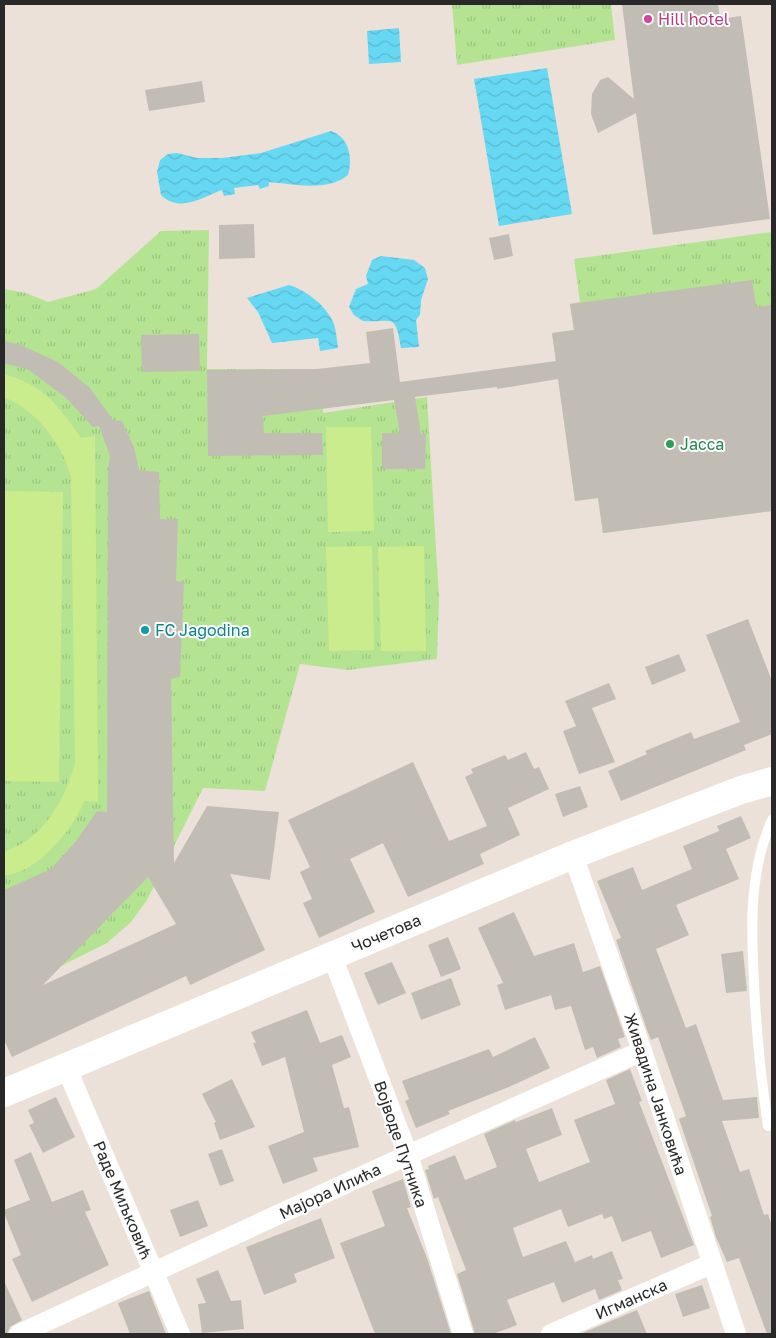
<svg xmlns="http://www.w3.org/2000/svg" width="776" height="1338" font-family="'Golos Text',sans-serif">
<defs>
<pattern id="park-tufts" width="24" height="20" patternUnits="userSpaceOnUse" patternTransform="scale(1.25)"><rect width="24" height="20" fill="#b4e492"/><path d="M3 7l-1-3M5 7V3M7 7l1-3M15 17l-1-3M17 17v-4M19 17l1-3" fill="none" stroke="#9bc47e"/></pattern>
<pattern id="water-waves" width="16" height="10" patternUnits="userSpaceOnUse" patternTransform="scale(1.25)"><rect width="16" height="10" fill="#66d8f2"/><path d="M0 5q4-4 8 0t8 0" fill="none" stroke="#58b9d0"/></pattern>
</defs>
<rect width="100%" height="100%" fill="#ebe1d8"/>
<g fill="url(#park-tufts)">
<path d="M452,4H611L615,40L457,65Z"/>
<path d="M209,230L207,369H322L323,413L427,397L439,599L437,659L348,670L300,664L265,791L203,788L147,900L131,922L107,943L35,979L4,989V289L26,293L48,302L96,289L161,231Z"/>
<path d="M772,232V511L603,533L598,498L575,501L552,333L574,330L570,304L580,302L574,259Z"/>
</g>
<g fill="#cbec8d">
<path d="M4,374C45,386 57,404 81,438L95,436L98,802L84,801C75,826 49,856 26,869C19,872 11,874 4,876V852C44,838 64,802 75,763L71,476C60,441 38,412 4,397Z"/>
<path d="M326,427H371L374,531L328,532Z"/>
<path d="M4,491L63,492L59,782L4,781Z"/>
<path d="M372,546L374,650L329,651L326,547Z"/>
<path d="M424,546L426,651H381L378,547Z"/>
</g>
<g fill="url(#water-waves)">
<path d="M399,28L401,62L369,64L367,31Z"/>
<path d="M547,68L572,214L499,226L474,79Z"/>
<path d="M331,131C349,137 353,158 348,175C327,192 294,184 269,182V186L260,189L258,185L234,188L235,194L224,196L222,190C201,198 180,213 161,195L157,172L160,160L168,154L177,153L197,158H222L261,153Z"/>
<path d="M381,256L414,260L425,268L428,279L421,300L420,315L416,320L419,347L401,348C395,311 393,323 363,321L354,315L349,307L356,289L368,284L366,276L372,260Z"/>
<path d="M289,285C306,290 327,306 334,324C336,331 337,340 338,348L320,351L318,338L272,343L258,312L247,298Z"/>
</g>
<g fill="#c2bdb4" fill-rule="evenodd">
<path d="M622,4H718L720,19L741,16L770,219L653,235L636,113L598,133L591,114L592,94L600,80L608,77L634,99Z"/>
<path d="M202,81L205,102L149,111L145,90Z"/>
<path d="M254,224L255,258L219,259V225Z"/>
<path d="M509,234L513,256L494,260L489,238Z"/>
<path d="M752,280L756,307L772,305V511L603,533L598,498L575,501L558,379L497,389V387L415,397L421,434H426L425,469H382V433H400L394,400L263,416L264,433H322L323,455L208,456L207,370L317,369L370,363L366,332L393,328L400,382L556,361L552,333L574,330L570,304Z"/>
<path d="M199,334L200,371L142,372L141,335Z"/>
<path d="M4,341L18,344L58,362L90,388L113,420L122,421L134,447L139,470L159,472L160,519H178L176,581L184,582L180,677L171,679L174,863L207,806L279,812L270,880L230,874L265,950L190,985L186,976L12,1057L4,1040V890L51,869L76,841L97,811L107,812L108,471L110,456L99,426L93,427L66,398L29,370L4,363ZM148,877L176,924L43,985Z"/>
<path d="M748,619L772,681V734L744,745L746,750L621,801L608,771L647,754L645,751L691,732L694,739L740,722L706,635Z"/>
<path d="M679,654L686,671L652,685L645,667Z"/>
<path d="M609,683L616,699L592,708L615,762L579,774L563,731L576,726L565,701Z"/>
<path d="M526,752L534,769L539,767L549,789L508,808L520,835L480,854L484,864L408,897L383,843L350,859L375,912L319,938L303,903L312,899L300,872L310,867L288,820L413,762L449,841L487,826L465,777L473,773L471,769L505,755L508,760Z"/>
<path d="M580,786L588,807L563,817L555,794Z"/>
<path d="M741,816L751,838L726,849L739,879L676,905L689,935L656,949L686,1028L696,1024L723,1100L757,1097L759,1118L722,1121L740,1172L749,1169L764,1215L768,1214L772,1226V1334H767L739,1258L727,1262L716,1237L710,1217L712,1216L679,1119L686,1116L658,1037L651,1040L647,1030L616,940L621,938L597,881L633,867L642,890L692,869L683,846L719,831L717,826Z"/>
<path d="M514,912L534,956L574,943L583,972L600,966L625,1037L618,1039L621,1047L597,1058L593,1047L585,1050L571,1006L555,1010L551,995L505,1010L497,985L503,983L478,928Z"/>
<path d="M448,937L461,969L441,977L428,945Z"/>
<path d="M743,951L747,991L726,993L721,954Z"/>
<path d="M392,962L406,993L378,1005L364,973Z"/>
<path d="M451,978L461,1005L421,1020L411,993Z"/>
<path d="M307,1010L320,1043L342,1035L351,1057L332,1065L344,1108L349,1107L359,1147L313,1158L318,1171L283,1184L268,1146L304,1132L285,1057L262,1066L253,1043H256L251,1032Z"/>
<path d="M535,1037L550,1068L509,1087L448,1111L450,1114L416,1128L405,1101L409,1099L402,1081L489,1049L493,1057Z"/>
<path d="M630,1069L642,1101L639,1102L694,1245L661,1258L651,1231L622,1242L612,1216L604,1219L602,1214L568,1227L561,1209L513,1228L523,1257L566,1241L575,1262L592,1255L593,1259L612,1251L623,1279L618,1280L622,1290L599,1300L595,1289L562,1303L554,1282L507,1300L517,1325L493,1334H475L457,1274L466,1270L438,1197L434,1199L425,1170L429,1169L428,1166L455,1155L465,1180L497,1167L484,1134L515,1120L516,1122L552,1108L562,1135L526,1149L539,1182L590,1162L574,1120L615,1104L606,1080Z"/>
<path d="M232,1079L255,1127L220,1140L214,1123L216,1122L202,1094Z"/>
<path d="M56,1097L75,1137L43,1153L29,1125L34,1123L28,1110Z"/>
<path d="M222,1149L234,1181L220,1186L208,1154Z"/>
<path d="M31,1152L52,1202L83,1190L91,1210L85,1212L109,1265L32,1302L12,1259L21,1255L4,1213V1210L30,1200L14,1160Z"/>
<path d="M403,1179L411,1207L407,1208L427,1258L451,1334H375L340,1243L385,1226L372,1191Z"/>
<path d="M198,1200L208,1226L180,1237L170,1210Z"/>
<path d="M321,1218L335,1258L294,1274L297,1282L264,1295L246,1247Z"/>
<path d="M218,1270L231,1301L241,1300L244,1329L202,1333L198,1304L206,1303L196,1279Z"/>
<path d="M4,1281L22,1320L10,1327L7,1334H4Z"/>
<path d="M702,1285L710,1308L683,1317L675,1294Z"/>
<path d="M149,1291L166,1334H130L118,1303Z"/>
<path d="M637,1310L647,1334H580Z"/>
</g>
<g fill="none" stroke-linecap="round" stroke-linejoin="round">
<path stroke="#fff" stroke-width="10" d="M768,1126C761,1078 756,1030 754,982C751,927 749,871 772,820"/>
<g stroke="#fff" stroke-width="20">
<path d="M573,855L642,1051L736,1334"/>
<path d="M332,956L408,1155L463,1334"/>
<path d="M66,1067L180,1334"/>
<path d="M19,1334L408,1155L642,1051"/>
<path d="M551,1334L711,1264"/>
</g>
<path stroke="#fff" stroke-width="28" d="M4,1093L573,855L741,790L772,781"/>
</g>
<circle fill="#d1479c" stroke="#fff" stroke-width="2" cx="648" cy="19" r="5"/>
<circle fill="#2e9e5b" stroke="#fff" stroke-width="2" cx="670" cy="444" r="5"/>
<circle fill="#0f9aa8" stroke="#fff" stroke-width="2" cx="145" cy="630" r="5"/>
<g text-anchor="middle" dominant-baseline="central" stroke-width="4" stroke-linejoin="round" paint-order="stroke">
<g font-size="16" fill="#b23c85" stroke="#fff" text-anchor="start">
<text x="658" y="19">Hill hotel</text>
</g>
<g font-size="16" fill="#27864d" stroke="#fff" text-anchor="start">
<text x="680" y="444">Јасса</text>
</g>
<g font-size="16" fill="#0d838f" stroke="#fff" text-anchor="start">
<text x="155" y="630">FC Jagodina</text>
</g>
<g font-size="16" fill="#282828" stroke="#fff">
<text transform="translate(386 933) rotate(-23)">Чочетова</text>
<text transform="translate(656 1094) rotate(72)">Живадина Јанковића</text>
<text transform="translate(401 1144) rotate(71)">Војводе Путника</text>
<text transform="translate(330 1191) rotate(-25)">Мајора Илића</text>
<text transform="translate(123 1200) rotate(67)">Раде Миљковић</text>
<text transform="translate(631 1299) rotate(-24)">Игманска</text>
</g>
</g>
<rect width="776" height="1338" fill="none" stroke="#282828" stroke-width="10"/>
</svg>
